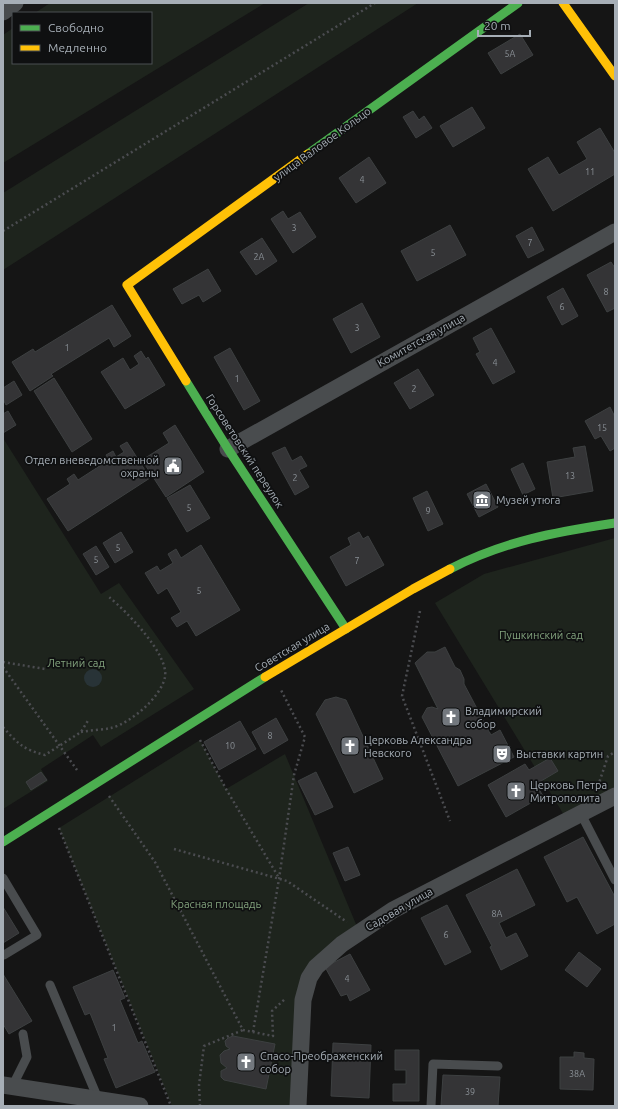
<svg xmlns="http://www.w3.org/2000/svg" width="618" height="1109" font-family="Ubuntu,sans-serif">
<rect width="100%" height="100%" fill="#151515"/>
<g fill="#1e241d">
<path d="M50,3H265L3,163V35L13,28V63H151V13H35Z"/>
<path d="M309,3H418L3,270V193Z"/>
<path d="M3,438L101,594L119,583L194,689L101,747L93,735L41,769L48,781L3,809Z"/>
<path d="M615,538V795L567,820L435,603L484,574Z"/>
<path d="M200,740L226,789L285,754L358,929L312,968L297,1106H172L59,828Z"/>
</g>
<circle fill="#283337" cx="93" cy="678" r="9"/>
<g fill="#343436" stroke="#3d4041">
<path d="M520,34L533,55L501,74L488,53Z"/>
<path d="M472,107L485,128L453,147L440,126Z"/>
<path d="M413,111L419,120L424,116L432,128L416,138L403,117Z"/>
<path d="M600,128L615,153V174L553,211L528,169L548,157L559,175L587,159L577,142Z"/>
<path d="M369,157L386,183L356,203L339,178Z"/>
<path d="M283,211L288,219L300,212L316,237L293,253L271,219Z"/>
<path d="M450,225L466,255L417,281L401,251Z"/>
<path d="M532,227L544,250L528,258L516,236Z"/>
<path d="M262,238L277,261L256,275L240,252Z"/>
<path d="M611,262L615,268V308L607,312L587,275Z"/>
<path d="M208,269L221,291L203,302L199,295L182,304L173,289Z"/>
<path d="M563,288L578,316L562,325L547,297Z"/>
<path d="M362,303L380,337L351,353L333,319Z"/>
<path d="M112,305L131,336L114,347L109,338L51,374L53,376L30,391L12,362L33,349L35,352Z"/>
<path d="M491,328L515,372L493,384L476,354L480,352L473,338Z"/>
<path d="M230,348L260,401L244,410L214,357Z"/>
<path d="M141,351L146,359L148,357L165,385L125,409L101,372L123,358L130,370L139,364L134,356Z"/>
<path d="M418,369L434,395L410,409L394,383Z"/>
<path d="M54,378L92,439L72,452L34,391Z"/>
<path d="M14,381L22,395L6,405L3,399V388Z"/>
<path d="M610,407L615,417V448L610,451L601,436L595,439L585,421Z"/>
<path d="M8,411L16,425L3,433V414Z"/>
<path d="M175,425L204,472L166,497L142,460L169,443L163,433Z"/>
<path d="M127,442L150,478L68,531L47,499L70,484L67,479L74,474L78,480L109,460L106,455L113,451L116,457L124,452L120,446Z"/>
<path d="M585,446L593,491L553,498L547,462L575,457L573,448Z"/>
<path d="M285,447L292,461L301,456L307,466L299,470L309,487L295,495L272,453Z"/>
<path d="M523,463L535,489L523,495L511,469Z"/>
<path d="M486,484L498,507L479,517L467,494Z"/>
<path d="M190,485L210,518L187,532L167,498Z"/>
<path d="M427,491L443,524L428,531L413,498Z"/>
<path d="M121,532L133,552L115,563L103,543Z"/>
<path d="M359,532L363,539L368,536L384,565L346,586L330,557L351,545L348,538Z"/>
<path d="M201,545L240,610L196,636L187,621L177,627L171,618L181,612L167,588L158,594L145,573L157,566L160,571L173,563L168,554L176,549L181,558Z"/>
<path d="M96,546L109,567L96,575L83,554Z"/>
<path d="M445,647L455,667L460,670L464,679V684L491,735L500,730L514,757L458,786L422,717L427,708L432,707L438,709L415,663L427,652H435Z"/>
<path d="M336,697L346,700L383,779L354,793L316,714L325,700Z"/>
<path d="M276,718L288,740L264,754L252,732Z"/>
<path d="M240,721L256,749L219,770L204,742Z"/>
<path d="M550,758L558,771L536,784L543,796L506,817L488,785L525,764L529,770Z"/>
<path d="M41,772L47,780L31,790L26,782Z"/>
<path d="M316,772L333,807L315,815L298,781Z"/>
<path d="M583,837L615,897V924L597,934L577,897L567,902L544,857Z"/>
<path d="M348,847L360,875L345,881L333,853Z"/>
<path d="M517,869L535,905L499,923L506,938L516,933L528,956L501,970L490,947L492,946L466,895Z"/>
<path d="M447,905L471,952L445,965L421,918Z"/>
<path d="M3,907L19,933L3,943Z"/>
<path d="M579,952L601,969L587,987L565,970Z"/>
<path d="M350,954L370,990L350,1001L347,994L341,996L325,967Z"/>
<path d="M113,970L125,998L120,1000L138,1043L142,1041L155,1072L116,1088L104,1059L108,1058L90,1013L85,1015L73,987Z"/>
<path d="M3,974L32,1021L9,1034L3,1024Z"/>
<path d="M233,1036L275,1044L266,1089L224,1080L221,1077V1071L227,1068L221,1063L220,1055L224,1051L230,1049L226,1046L225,1041L228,1038Z"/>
<path d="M333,1043L371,1045L369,1098L331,1096Z"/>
<path d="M395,1050H419V1101H393V1084H406V1070H395Z"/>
<path d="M574,1052L584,1053V1058L594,1059L593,1090L560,1089V1057H574Z"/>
<path d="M443,1075L500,1077L498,1106H441Z"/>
</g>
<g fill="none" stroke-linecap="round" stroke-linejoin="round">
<g stroke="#4b4c50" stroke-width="2.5" stroke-dasharray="2 3" stroke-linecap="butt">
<path d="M3,231L375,3"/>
<path d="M420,611L402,696L450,821"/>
<path d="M3,662L45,669"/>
<path d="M3,667L77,770"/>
<path d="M3,727C17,743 24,750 45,755L81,732L89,719"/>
<path d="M81,732C91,730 102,730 111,728C131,723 161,697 165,677C169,654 126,611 109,597"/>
<path d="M200,740L226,789L279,878"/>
<path d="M598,786L608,756L615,752"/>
<path d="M109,796L155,862L243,1030L273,1036L272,1011L285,999"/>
<path d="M59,828L171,1106"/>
<path d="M174,849L287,881L347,922"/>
<path d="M253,1032L279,879L294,775L305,737L281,690"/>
<path d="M200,1106L199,1085L204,1046L243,1030"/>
</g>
<g stroke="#494c4e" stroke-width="9">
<path d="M581,814L615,880"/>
<path d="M3,878L37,935L4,955"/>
<path d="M50,985L99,1101"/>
<path d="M12,1087L27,1057L23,1034"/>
<path d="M431,1106L433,1064L498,1066"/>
</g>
<g stroke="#494c4e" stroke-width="17">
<path d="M3,12L15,3"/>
<path d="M228,449L615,232"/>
<path d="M3,1085L140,1106"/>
<path d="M298,1106L303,1000L309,978L316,967L342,944L393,910L615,796"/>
</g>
<g stroke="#4caf50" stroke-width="9">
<path d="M308,154L518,3"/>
<path d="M186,381L228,449L346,629"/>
<path d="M450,569C504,541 556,532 615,523"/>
<path d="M3,842L265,677"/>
</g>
<g stroke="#ffc107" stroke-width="9">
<path d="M563,3L615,76"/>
<path d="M186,381L127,285L308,154"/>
<path d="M265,677L413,589L450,569"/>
</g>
</g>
<defs>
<g id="civic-square" transform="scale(1)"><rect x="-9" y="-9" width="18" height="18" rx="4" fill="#73787e" stroke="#0f1011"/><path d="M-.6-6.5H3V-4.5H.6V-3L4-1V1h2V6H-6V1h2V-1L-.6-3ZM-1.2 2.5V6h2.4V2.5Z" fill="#fff"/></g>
<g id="museum-square" transform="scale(1)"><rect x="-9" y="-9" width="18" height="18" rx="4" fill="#73787e" stroke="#0f1011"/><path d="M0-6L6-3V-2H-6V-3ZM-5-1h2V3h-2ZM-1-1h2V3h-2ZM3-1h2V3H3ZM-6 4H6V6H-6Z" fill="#fff"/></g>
<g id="church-square" transform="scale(1)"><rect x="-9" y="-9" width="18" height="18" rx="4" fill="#73787e" stroke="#0f1011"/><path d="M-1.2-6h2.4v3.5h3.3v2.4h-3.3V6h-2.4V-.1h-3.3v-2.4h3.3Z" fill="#fff"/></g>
<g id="theatre-square" transform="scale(1)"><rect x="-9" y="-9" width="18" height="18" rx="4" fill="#73787e" stroke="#0f1011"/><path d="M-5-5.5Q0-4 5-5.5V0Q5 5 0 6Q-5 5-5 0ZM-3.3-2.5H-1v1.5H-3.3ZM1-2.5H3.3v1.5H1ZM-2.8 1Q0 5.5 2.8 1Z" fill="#fff"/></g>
</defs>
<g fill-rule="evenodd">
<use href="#civic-square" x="173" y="466"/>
<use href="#museum-square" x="482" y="500"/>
<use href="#church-square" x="451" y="717"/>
<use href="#church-square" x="350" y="746"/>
<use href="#theatre-square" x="502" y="754"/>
<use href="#church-square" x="516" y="791"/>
<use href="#church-square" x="246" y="1062"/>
</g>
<g text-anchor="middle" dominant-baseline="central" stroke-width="3.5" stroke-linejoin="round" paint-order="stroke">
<g font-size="9" fill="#8a9096">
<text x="510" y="54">5А</text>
<text x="590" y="172">11</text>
<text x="362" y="180">4</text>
<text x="294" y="228">3</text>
<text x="530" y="243">7</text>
<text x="433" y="253">5</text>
<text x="259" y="257">2А</text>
<text x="606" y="292">8</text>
<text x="562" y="307">6</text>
<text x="357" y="328">3</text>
<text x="67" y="348">1</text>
<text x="495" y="363">4</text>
<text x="237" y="379">1</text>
<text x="414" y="389">2</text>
<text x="602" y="428">15</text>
<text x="570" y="476">13</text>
<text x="295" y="478">2</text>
<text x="189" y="508">5</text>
<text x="428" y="511">9</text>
<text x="118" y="548">5</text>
<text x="96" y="560">5</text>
<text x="357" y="561">7</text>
<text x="199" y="591">5</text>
<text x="270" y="736">8</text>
<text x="230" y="746">10</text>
<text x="497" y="914">8А</text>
<text x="446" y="935">6</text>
<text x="347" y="979">4</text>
<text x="114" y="1028">1</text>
<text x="577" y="1074">38А</text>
<text x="470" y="1092">39</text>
</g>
<g font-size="11" fill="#a6aeb6" stroke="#0f1011">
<text transform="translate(322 144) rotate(-36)">улица Валовое Кольцо</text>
<text transform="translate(421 340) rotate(-29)">Комитетская улица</text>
<text transform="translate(245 451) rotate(57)">Горсоветовский переулок</text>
<text transform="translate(292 647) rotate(-31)">Советская улица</text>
<text transform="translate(399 909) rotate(-30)">Садовая улица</text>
</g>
<g font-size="11" fill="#a6aeb6" stroke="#0f1011" text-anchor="start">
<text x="159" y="460" text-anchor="end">Отдел вневедомственной<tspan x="159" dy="13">охраны</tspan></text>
<text x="496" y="500">Музей утюга</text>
<text x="465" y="711">Владимирский<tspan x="465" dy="13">собор</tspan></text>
<text x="364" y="740">Церковь Александра<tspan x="364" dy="13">Невского</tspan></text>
<text x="516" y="754">Выставки картин</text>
<text x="530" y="785">Церковь Петра<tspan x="530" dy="13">Митрополита</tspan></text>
<text x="260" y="1056">Спасо-Преображенский<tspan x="260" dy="13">собор</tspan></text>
</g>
<g font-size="11" fill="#82a27d" stroke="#0f1011">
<text x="541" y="635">Пушкинский сад</text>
<text x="76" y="663">Летний сад</text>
<text x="216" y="904">Красная площадь</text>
</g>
</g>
<rect width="618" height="1109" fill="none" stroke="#a6aeb6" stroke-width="8"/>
<rect x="12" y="12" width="140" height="52" fill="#0f1011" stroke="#4b4f53"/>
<rect x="20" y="25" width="20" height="6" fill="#4caf50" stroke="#4b4f53"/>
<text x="48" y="32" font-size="12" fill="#a6aeb6">Свободно</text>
<rect x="20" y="45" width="20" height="6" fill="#ffc107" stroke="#4b4f53"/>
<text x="48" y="52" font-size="12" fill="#a6aeb6">Медленно</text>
<path d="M478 30v6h52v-6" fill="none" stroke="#a6aeb6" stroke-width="2"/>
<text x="484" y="30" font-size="12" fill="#a6aeb6" stroke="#0f1011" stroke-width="3" paint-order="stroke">20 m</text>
</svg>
